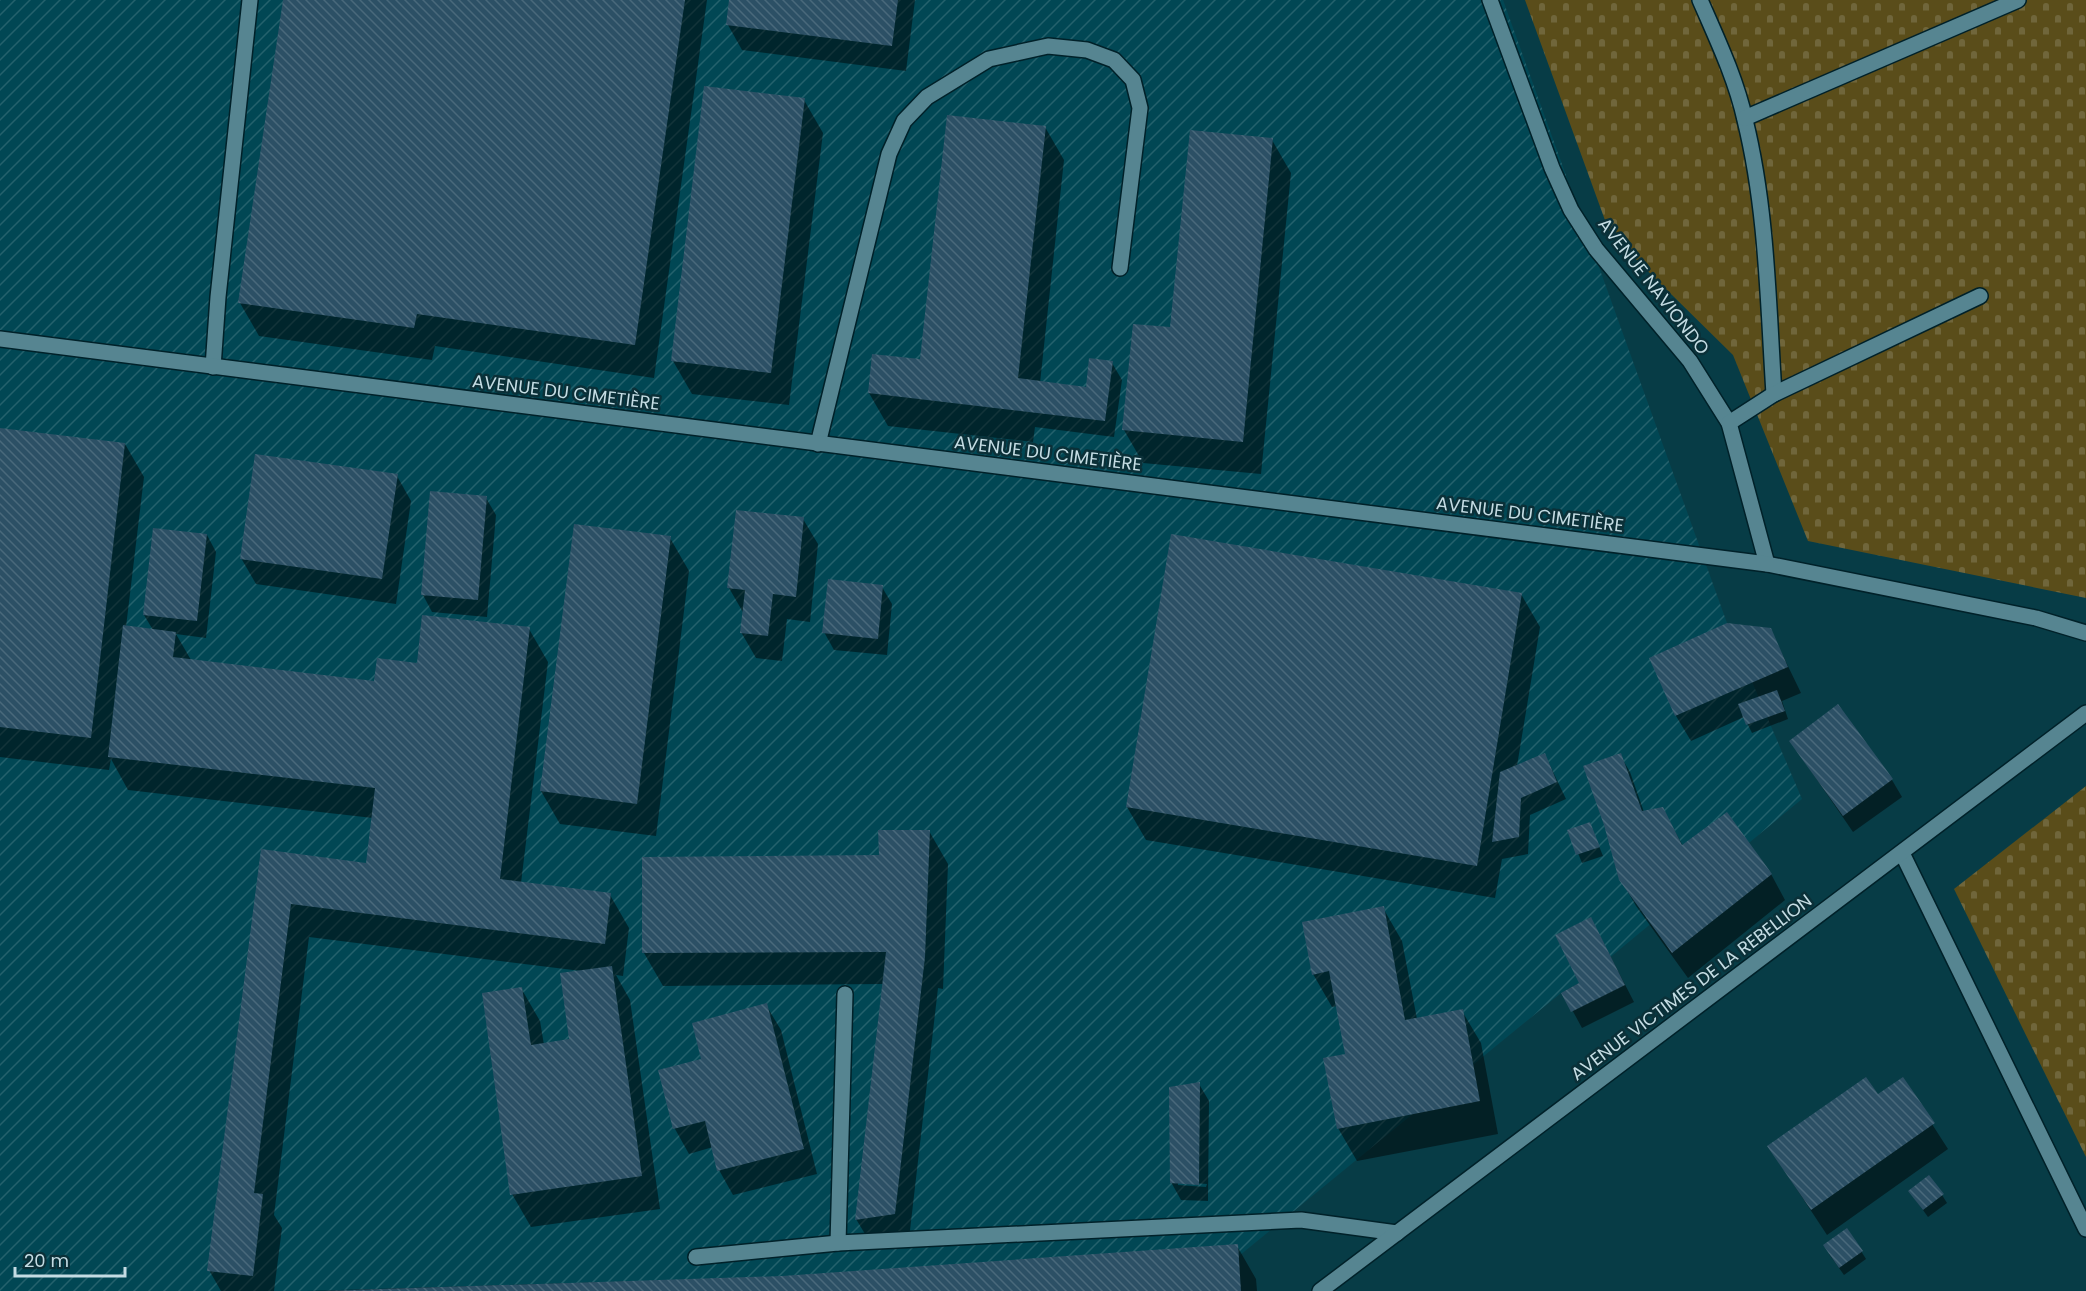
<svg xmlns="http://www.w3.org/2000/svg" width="2086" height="1291" font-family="Poppins,sans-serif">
<defs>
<pattern id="industrial-furrows" width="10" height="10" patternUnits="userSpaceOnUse" patternTransform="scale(1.5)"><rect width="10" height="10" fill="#014754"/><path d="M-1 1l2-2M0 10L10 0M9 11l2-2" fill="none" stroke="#24616c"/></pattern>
<pattern id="cemetery-stones" width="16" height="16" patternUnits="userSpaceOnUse" patternTransform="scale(1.5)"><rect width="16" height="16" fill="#5a4d1a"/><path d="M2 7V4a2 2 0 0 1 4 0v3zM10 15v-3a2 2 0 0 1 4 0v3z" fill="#70663b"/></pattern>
<pattern id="building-back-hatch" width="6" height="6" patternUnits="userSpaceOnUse" patternTransform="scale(1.5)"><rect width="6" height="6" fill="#2c5065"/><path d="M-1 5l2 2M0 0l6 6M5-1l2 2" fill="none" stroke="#49697b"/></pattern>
</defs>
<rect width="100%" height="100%" fill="#073c46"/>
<path fill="url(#industrial-furrows)" d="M0,0H1503L1727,623L1802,799L1579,983L1561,993L1196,1291H0Z"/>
<g fill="url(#cemetery-stones)">
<path d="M1525,0H2086V598L1808,541L1733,355L1610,234Z"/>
<path d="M2086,786V1157L1954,889Z"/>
</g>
<g fill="#0007" fill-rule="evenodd">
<path d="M284,0H707L654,378L435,346L432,360L259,336L240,303Z"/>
<path d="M731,0H915L906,71L742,50L728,25Z"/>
<path d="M804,100L823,133L789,405L692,394L673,361Z"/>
<path d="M1045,127L1064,160L1040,383L1087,389L1112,363L1122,380L1114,437L1035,427L1033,442L888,426L869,393L873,356L921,361Z"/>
<path d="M1272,140L1291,173L1261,474L1143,463L1124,430L1171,329Z"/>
<path d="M0,430L125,444L144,477L126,627L153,630L144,615L207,535L216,552L206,638L176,634L191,660L375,682L418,664L529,629L548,662L521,883L610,895L629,928L623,976L616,975L630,1000L660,1209L531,1227L512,1194L521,988L540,1021L544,1045L571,1041L581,971L309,937L274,1215L282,1228L274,1291H221L209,1270L263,851L367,865L373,818L128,790L111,759L109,770L0,757Z"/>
<path d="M397,476L411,501L396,604L256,584L241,558Z"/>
<path d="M486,498L496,515L487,617L432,612L423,595Z"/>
<path d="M803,519L818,544L810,622L787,619L782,661L756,658L741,632L744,614L729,588Z"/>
<path d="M670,538L689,571L656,836L560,824L541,791Z"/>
<path d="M882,587L892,604L887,655L834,650L824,632Z"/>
<path d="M1521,594L1540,627L1517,766L1545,755L1566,799L1530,815L1528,854L1502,859L1495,898L1146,840L1127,807Z"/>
<path d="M1770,629L1801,693L1782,701L1788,719L1752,733L1744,717L1691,741L1676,716L1651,658Z"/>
<path d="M1791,742L1892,780L1902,797L1853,832Z"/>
<path d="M1620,755L1630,772L1644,812L1662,808L1683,846L1771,874L1785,900L1688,978L1636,906L1621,880Z"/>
<path d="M1590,824L1603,856L1582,863L1569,831Z"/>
<path d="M929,831L948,864L943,989L938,988L909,1239L871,1244L856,1219L884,984L663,986L644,953V858L880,856Z"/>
<path d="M1383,908L1402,941L1417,1019L1462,1011L1481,1043L1498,1134L1357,1161L1338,1128L1347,1055L1337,1006L1332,1007L1313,974Z"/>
<path d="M1600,936L1634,1002L1582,1028L1563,993L1581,984Z"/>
<path d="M766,1005L781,1030L817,1174L733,1195L719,1170L713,1147L689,1154L675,1129L660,1071L703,1060Z"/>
<path d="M1903,1079L1948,1149L1827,1235L1769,1147L1877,1096Z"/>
<path d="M1199,1084L1209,1101L1208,1201L1181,1200L1171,1182ZM1178,1182L1207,1184L1206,1187L1178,1185Z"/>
<path d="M1942,1195L1947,1203L1928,1217L1915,1199Z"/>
<path d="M1237,1246L1256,1279L1257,1291H306L782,1277Z"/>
<path d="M1861,1251L1866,1259L1844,1275L1829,1254Z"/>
</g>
<g fill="url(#building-back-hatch)">
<path d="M283,0H685L635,345L417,314L414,328L238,303Z"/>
<path d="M729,0H898L892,46L726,25Z"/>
<path d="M704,86L805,98L771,373L671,361Z"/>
<path d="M947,115L1046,126L1018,378L1086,387L1089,358L1113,361L1105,421L868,393L872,354L920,359Z"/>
<path d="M1190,130L1273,138L1243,442L1122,430L1133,324L1170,327Z"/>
<path d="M0,428L125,443L91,738L0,727Z"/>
<path d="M255,454L398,474L382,579L240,559Z"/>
<path d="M430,491L487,496L478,600L421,595Z"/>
<path d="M736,510L804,517L796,597L773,594L768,636L740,633L745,590L727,588Z"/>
<path d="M574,524L671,536L637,804L540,791Z"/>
<path d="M153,528L207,534L197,621L143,615Z"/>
<path d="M1171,534L1522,593L1477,866L1126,807Z"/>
<path d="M828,579L883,585L878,639L822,633Z"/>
<path d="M422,615L530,627L500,879L611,893L605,944L291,904L254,1193L263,1194L253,1276L207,1271L261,849L366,863L375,788L108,757L123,625L176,632L173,657L374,681L377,658L417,663Z"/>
<path d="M1727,623L1771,628L1788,667L1675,716L1649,658Z"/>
<path d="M1777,690L1785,711L1746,725L1738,704Z"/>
<path d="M1838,704L1893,779L1843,816L1789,741Z"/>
<path d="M1545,753L1557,782L1521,798L1519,837L1492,842L1500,772Z"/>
<path d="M1621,753L1642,811L1663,807L1682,845L1727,812L1772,874L1672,953L1619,880L1604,825L1583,766Z"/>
<path d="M1590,822L1600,847L1576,855L1567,830Z"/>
<path d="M878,830H930L925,957L895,1214L855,1220L886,952L642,953V857L879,855Z"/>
<path d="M1384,906L1405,1020L1463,1009L1480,1101L1337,1129L1323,1058L1345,1054L1329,971L1312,975L1302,922Z"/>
<path d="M1591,917L1625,985L1571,1012L1561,993L1579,983L1555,935Z"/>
<path d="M612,966L642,1176L510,1195L482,993L522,987L531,1045L569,1039L560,973Z"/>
<path d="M767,1003L804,1149L717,1171L705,1121L673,1129L658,1070L701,1059L692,1023Z"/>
<path d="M1866,1077L1878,1094L1903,1077L1935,1123L1811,1210L1767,1146Z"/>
<path d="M1200,1082L1199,1185L1170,1183L1169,1087Z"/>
<path d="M1929,1175L1944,1194L1923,1210L1908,1191Z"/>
<path d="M1847,1228L1863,1251L1839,1268L1823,1245Z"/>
<path d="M1238,1244L1241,1291H321L782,1276Z"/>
</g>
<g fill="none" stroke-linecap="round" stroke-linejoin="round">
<g stroke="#002129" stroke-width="18">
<g id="lane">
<path d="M1490,0L1552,168L1571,210L1596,249L1690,361L1729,423L1767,564"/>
<path d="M1700,0C1717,39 1736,79 1745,120C1767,209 1768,302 1774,394"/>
<path d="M1745,118L2018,0"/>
<path d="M213,367L218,297L250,0"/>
<path d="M1729,423L1774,394L1980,296"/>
<path d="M818,444L889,154L904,121L927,97L989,59L1048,46L1087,50L1114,60L1133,80L1140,108L1120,268"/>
<path d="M838,1243L845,994"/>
<path d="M696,1257L838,1243L1301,1220L1397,1233"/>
</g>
</g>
<g stroke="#002129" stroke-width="18">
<g id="street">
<path d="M0,339L1767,564L2036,618L2086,633"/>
<path d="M1902,853L2086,1229"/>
</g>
</g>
<g stroke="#002129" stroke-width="18">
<path id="secondary" d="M1320,1291L2086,713"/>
</g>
<use href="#lane" stroke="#568591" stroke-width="15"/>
<use href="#street" stroke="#568591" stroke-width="15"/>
<use href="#secondary" stroke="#568591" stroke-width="15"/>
</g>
<g text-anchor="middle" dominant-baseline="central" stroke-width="5" stroke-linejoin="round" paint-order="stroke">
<g font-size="18" fill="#c4dce3" stroke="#0b3038">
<text transform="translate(1654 286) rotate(52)">AVENUE NAVIONDO</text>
<text transform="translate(566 392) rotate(7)">AVENUE DU CIMETIÈRE</text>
<text transform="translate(1048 453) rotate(7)">AVENUE DU CIMETIÈRE</text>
<text transform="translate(1530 514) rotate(7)">AVENUE DU CIMETIÈRE</text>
<text transform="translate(1691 987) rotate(-37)">AVENUE VICTIMES DE LA REBELLION</text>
</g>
</g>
<path d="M15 1267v9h110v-9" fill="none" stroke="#c4dce3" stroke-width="3"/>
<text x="24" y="1267" font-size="18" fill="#c4dce3" stroke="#0b3038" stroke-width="4.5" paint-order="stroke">20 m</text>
</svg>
